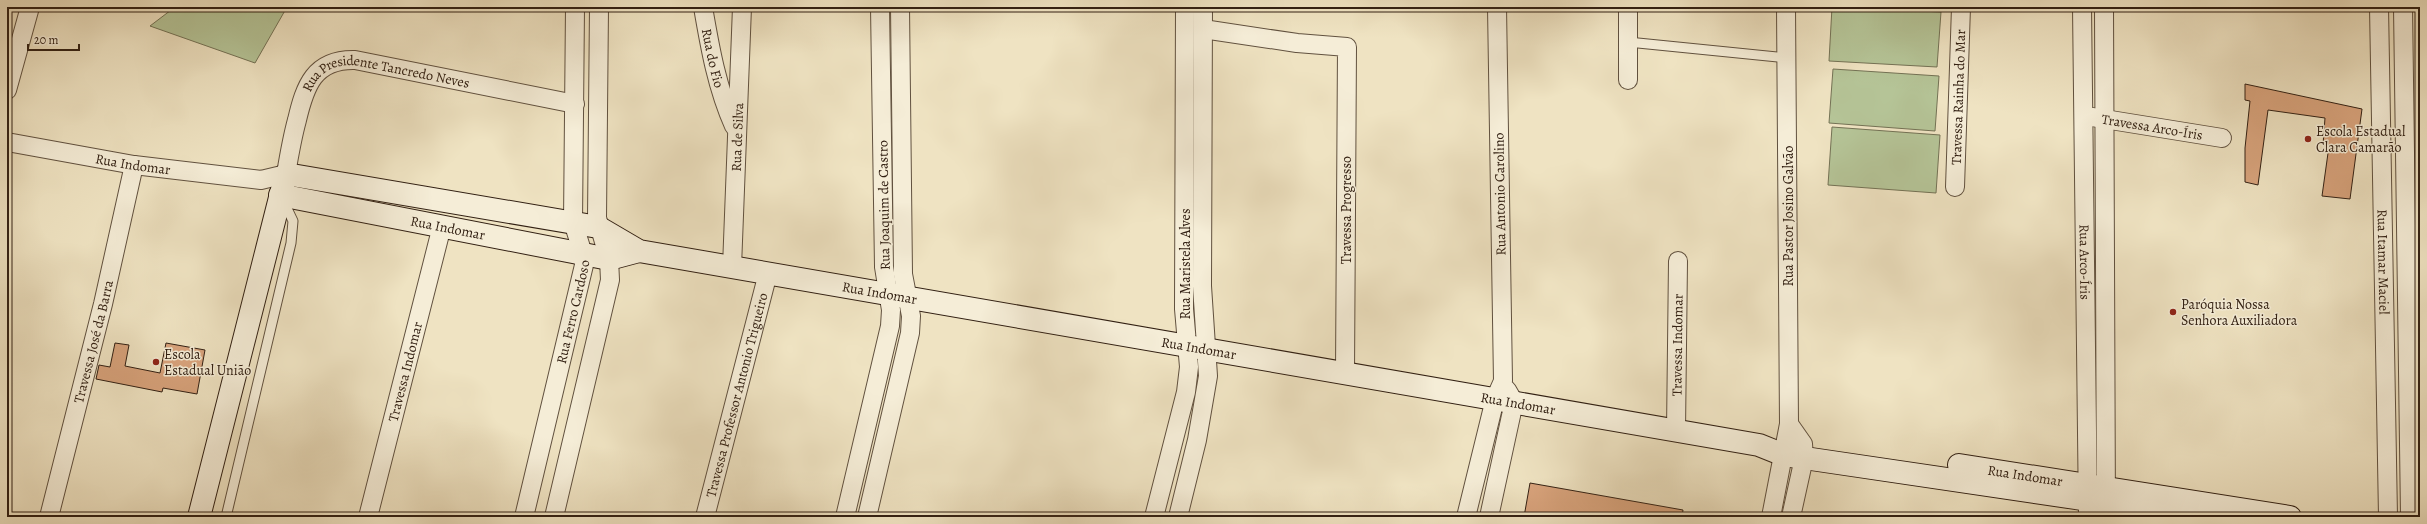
<svg xmlns="http://www.w3.org/2000/svg" width="2427" height="524" font-family="Alegreya,serif">
<rect width="100%" height="100%" fill="#efe3c2"/>
<filter id="stains"><feTurbulence type="fractalNoise" baseFrequency=".005" numOctaves="4"/><feColorMatrix values="0 0 0 0 .2 0 0 0 0 .09 0 0 0 0 .02 0 0 0 .5 -.17"/></filter>
<radialGradient id="worn" r=".72"><stop offset=".6" stop-color="#630" stop-opacity="0"/><stop offset="1" stop-color="#630" stop-opacity=".3"/></radialGradient>
<g fill="#b5c497" stroke="#747255">
<path d="M175,7H287L255,63L150,26Z"/>
<path d="M1832,7L1941,12L1937,67L1829,61Z"/>
<path d="M1833,69L1939,76L1935,131L1829,123Z"/>
<path d="M1832,127L1940,135L1936,193L1828,185Z"/>
</g>
<g fill="#d8a37c" stroke="#322013">
<path d="M2245,84L2362,109L2350,199L2322,196L2329,146L2323,145L2325,118L2268,110L2258,185L2245,182V148L2250,101L2245,100Z"/>
<path d="M115,343L129,345L125,366L160,373L166,343L205,350L197,394L163,388L162,392L96,379L99,365L110,367Z"/>
<path d="M1530,483L1683,510L1682,517H1524Z"/>
</g>
<g fill="none" stroke-linecap="round" stroke-linejoin="round">
<g stroke="#61513f" stroke-width="11">
<g id="lane">
<path d="M1628,42L1787,58"/>
<path d="M226,517L291,243L293,221L283,200"/>
</g>
</g>
<g stroke="#61513f" stroke-width="20">
<g id="street">
<path id="s1" d="M703,7C710,48 717,88 734,126"/>
<path id="s2" d="M2082,7L2088,517"/>
<path d="M2104,7L2106,517"/>
<path id="s3" d="M2379,7L2388,517"/>
<path d="M2403,7L2410,517"/>
<path d="M1203,29L1297,43L1347,47L1345,373"/>
<path d="M1628,80V7"/>
<path d="M7,90L30,7"/>
<path id="s4" d="M2092,117L2222,138"/>
<path id="s5" d="M7,142L134,165L261,180L286,174C289,156 292,138 297,120C305,86 314,59 355,60L575,104"/>
<path id="s6" d="M1955,187L1961,7"/>
<path id="s7" d="M732,267L742,7"/>
<path d="M1789,424L1803,444L1804,458L1791,517"/>
<path id="s8" d="M1676,430L1678,261"/>
<path id="s9" d="M49,517L103,304L134,165"/>
<path id="s10" d="M368,517L442,226"/>
<path id="s11" d="M524,517L584,265L583,254L573,222L575,7"/>
<path d="M554,517L610,280L609,259L597,218L599,7"/>
<path id="s12" d="M705,517L768,273"/>
<path d="M845,517L890,326L891,310L884,267L880,7"/>
<path d="M867,517L910,333L911,316L903,274L900,7"/>
<path d="M1154,517L1186,392L1189,367L1184,309L1185,7"/>
<path d="M1178,517L1197,440L1208,376L1202,286L1203,7"/>
<path d="M1466,517L1495,399L1503,381L1497,7"/>
<path d="M1489,517L1514,402L1507,390"/>
<path d="M1771,517L1789,424L1786,7"/>
</g>
</g>
<g stroke="#322013" stroke-width="24">
<g id="secondary">
<path id="s13" d="M280,195L609,259L639,251"/>
<path id="s14" d="M1959,465L2290,517"/>
<path id="s15" d="M199,517L286,174L598,227L639,251L1759,445L1784,455L2089,500L2179,517"/>
</g>
</g>
<use href="#lane" stroke="#f5edd7" stroke-width="9"/>
<use href="#street" stroke="#f5edd7" stroke-width="18"/>
<use href="#secondary" stroke="#f5edd7" stroke-width="22"/>
</g>
<g fill="#8f2418" stroke="#f5edd7" stroke-width="1.5">
<circle cx="2308" cy="139" r="4"/>
<circle cx="2173" cy="312" r="4"/>
<circle cx="156" cy="362" r="4"/>
</g>
<g text-anchor="middle" dominant-baseline="central" stroke-width="3" stroke-linejoin="round" paint-order="stroke">
<g font-size="14" fill="#322013" stroke="#f5edd7">
<text stroke="none"><textPath href="#s1" startOffset="52">Rua do Fio</textPath></text>
<text stroke="none"><textPath href="#s5" startOffset="458">Rua Presidente Tancredo Neves</textPath></text>
<text stroke="none"><textPath href="#s6" startOffset="90">Travessa Rainha do Mar</textPath></text>
<text stroke="none"><textPath href="#s4" startOffset="61">Travessa Arco-Íris</textPath></text>
<text stroke="none"><textPath href="#s7" startOffset="130">Rua de Silva</textPath></text>
<text stroke="none"><textPath href="#s5" startOffset="128">Rua Indomar</textPath></text>
<text transform="translate(1500 194) rotate(-91)">Rua Antonio Carolino</text>
<text transform="translate(884 205) rotate(-91)">Rua Joaquim de Castro</text>
<text transform="translate(1346 210) rotate(-90)">Travessa Progresso</text>
<text transform="translate(1788 216) rotate(-90)">Rua Pastor Josino Galvão</text>
<text stroke="none"><textPath href="#s13" startOffset="171">Rua Indomar</textPath></text>
<text stroke="none"><textPath href="#s2" startOffset="255">Rua Arco-Íris</textPath></text>
<text stroke="none"><textPath href="#s3" startOffset="255">Rua Itamar Maciel</textPath></text>
<text transform="translate(1185 264) rotate(-90)">Rua Maristela Alves</text>
<text stroke="none"><textPath href="#s15" startOffset="962">Rua Indomar</textPath></text>
<text stroke="none"><textPath href="#s11" startOffset="211">Rua Ferro Cardoso</textPath></text>
<text stroke="none"><textPath href="#s9" startOffset="181">Travessa José da Barra</textPath></text>
<text stroke="none"><textPath href="#s8" startOffset="85">Travessa Indomar</textPath></text>
<text stroke="none"><textPath href="#s15" startOffset="1286">Rua Indomar</textPath></text>
<text stroke="none"><textPath href="#s10" startOffset="150">Travessa Indomar</textPath></text>
<text stroke="none"><textPath href="#s12" startOffset="126">Travessa Professor Antonio Trigueiro</textPath></text>
<text stroke="none"><textPath href="#s15" startOffset="1610">Rua Indomar</textPath></text>
<text stroke="none"><textPath href="#s14" startOffset="67">Rua Indomar</textPath></text>
</g>
<g font-size="14" fill="#322013" stroke="#f5edd7" text-anchor="start">
<text x="2316" y="131">Escola Estadual<tspan x="2316" dy="16">Clara Camarão</tspan></text>
<text x="2181" y="304">Paróquia Nossa<tspan x="2181" dy="16">Senhora Auxiliadora</tspan></text>
<text x="164" y="354">Escola<tspan x="164" dy="16">Estadual União</tspan></text>
</g>
</g>
<rect width="2427" height="524" fill="none" stroke="#efe3c2" stroke-width="24"/>
<rect x="8" y="8" width="2411" height="508" fill="none" stroke="#322013" stroke-width="2"/>
<rect x="12" y="12" width="2403" height="500" fill="none" stroke="#322013"/>
<path d="M28 44v6h51v-6" fill="none" stroke="#322013" stroke-width="2"/>
<text x="34" y="44" font-size="12" fill="#322013" stroke="#f5edd7" stroke-width="3" paint-order="stroke">20 m</text>
<rect width="100%" height="100%" filter="url(#stains)"/>
<rect width="100%" height="100%" fill="url(#worn)"/>
</svg>
